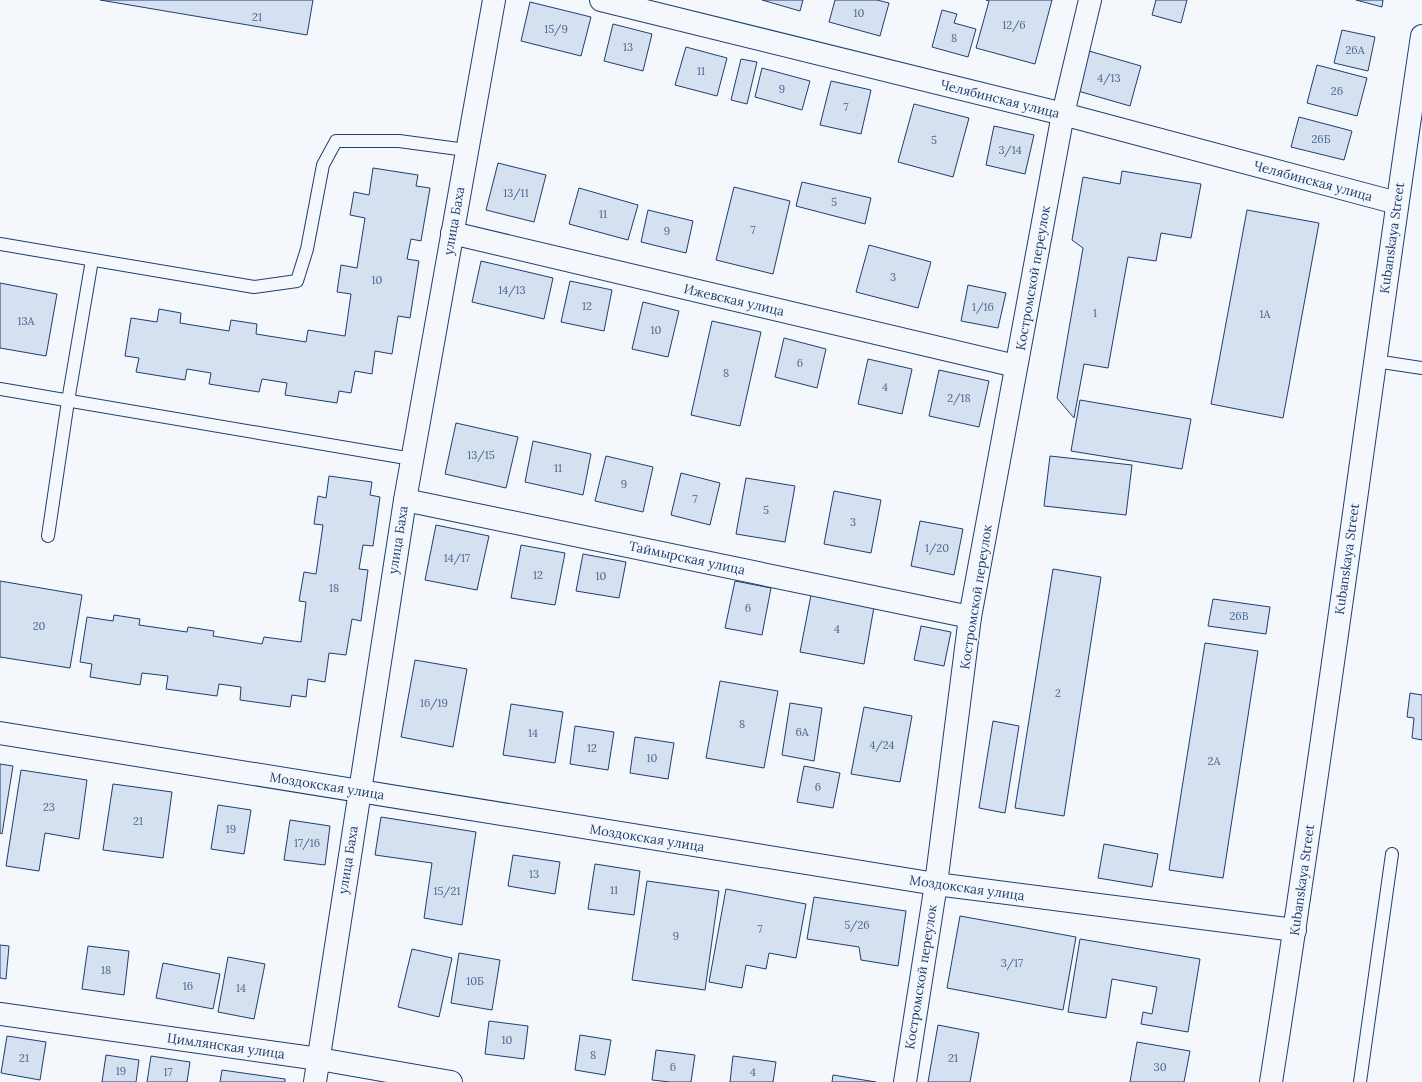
<svg xmlns="http://www.w3.org/2000/svg" width="1422" height="1082" font-family="Lora,serif">
<rect width="100%" height="100%" fill="#f4f7fb"/>
<g fill="#d5e0f0" stroke="#1d3f73">
<path d="M100,0H313L307,35Z"/>
<path d="M762,0H803L800,11Z"/>
<path d="M835,0H877L889,3L880,36L829,22Z"/>
<path d="M986,0H1052L1035,64L976,48L989,1Z"/>
<path d="M1156,0H1187L1181,23L1152,15Z"/>
<path d="M1356,0H1383L1382,7Z"/>
<path d="M530,2L591,17L581,56L521,41Z"/>
<path d="M942,10L957,14L954,23L976,29L968,57L932,47Z"/>
<path d="M613,24L652,34L643,71L604,61Z"/>
<path d="M1342,30L1375,37L1368,71L1334,63Z"/>
<path d="M686,47L727,58L717,96L675,85Z"/>
<path d="M1089,51L1141,66L1130,106L1078,91Z"/>
<path d="M741,59L757,62L747,104L731,100Z"/>
<path d="M1317,65L1367,78L1357,116L1307,103Z"/>
<path d="M762,68L810,81L802,110L755,97Z"/>
<path d="M831,81L871,90L861,134L820,125Z"/>
<path d="M914,104L969,118L953,177L898,162Z"/>
<path d="M1299,117L1352,131L1344,160L1291,147Z"/>
<path d="M994,126L1034,135L1025,174L986,165Z"/>
<path d="M498,163L546,175L534,222L486,210Z"/>
<path d="M373,168L418,175L416,186L430,188L421,241L411,239L407,259L419,261L410,318L398,316L392,354L375,351L372,374L355,371L351,393L339,391L337,403L285,395L287,383L262,379L259,392L209,384L211,373L187,369L185,380L136,372L139,358L125,356L131,318L157,322L159,309L181,313L180,323L229,331L231,320L257,324L256,334L306,342L308,330L345,336L351,294L337,292L341,265L357,268L365,218L350,215L354,192L369,195Z"/>
<path d="M1122,171L1201,184L1191,238L1161,233L1156,261L1128,257L1108,368L1084,364L1074,418L1057,398L1083,248L1072,240L1083,177L1120,184Z"/>
<path d="M802,182L871,198L865,224L796,206Z"/>
<path d="M734,187L790,201L773,274L716,260Z"/>
<path d="M579,188L638,205L628,240L569,224Z"/>
<path d="M648,210L693,221L686,253L641,242Z"/>
<path d="M1247,210L1319,223L1283,418L1211,404Z"/>
<path d="M869,245L931,262L918,308L856,292Z"/>
<path d="M481,261L553,278L544,319L472,302Z"/>
<path d="M570,281L612,290L604,331L561,322Z"/>
<path d="M0,283L57,294L46,356L0,348Z"/>
<path d="M968,285L1006,293L998,328L961,321Z"/>
<path d="M643,302L679,311L668,357L632,349Z"/>
<path d="M712,321L761,332L740,426L691,415Z"/>
<path d="M784,338L826,349L817,388L775,377Z"/>
<path d="M868,359L912,369L902,414L858,404Z"/>
<path d="M939,370L989,381L979,427L929,416Z"/>
<path d="M1080,400L1191,419L1182,469L1071,451Z"/>
<path d="M456,423L518,437L506,488L445,474Z"/>
<path d="M533,441L591,454L583,495L525,482Z"/>
<path d="M606,456L653,467L643,512L595,501Z"/>
<path d="M1050,456L1132,465L1126,515L1044,506Z"/>
<path d="M681,473L720,483L710,525L671,515Z"/>
<path d="M329,476L372,482L370,495L380,497L373,546L363,545L359,569L368,570L361,621L352,619L346,655L329,653L325,682L308,679L306,697L292,695L290,707L240,700L241,687L219,684L217,696L166,689L168,676L142,673L140,685L90,677L92,664L80,662L87,617L113,621L114,615L140,619L139,625L187,632L188,627L214,631L213,636L262,644L264,637L301,642L306,602L299,601L304,572L316,574L323,525L314,524L318,496L326,498Z"/>
<path d="M746,478L795,486L785,542L736,534Z"/>
<path d="M834,491L881,500L871,553L824,544Z"/>
<path d="M920,521L963,529L954,575L911,566Z"/>
<path d="M436,525L489,536L477,590L425,580Z"/>
<path d="M521,545L565,553L555,605L511,598Z"/>
<path d="M583,554L626,562L619,598L576,591Z"/>
<path d="M1053,569L1101,577L1064,816L1015,808Z"/>
<path d="M0,581L82,595L70,668L0,657Z"/>
<path d="M735,581L771,588L762,635L725,628Z"/>
<path d="M811,595L874,607L864,664L800,652Z"/>
<path d="M1213,599L1270,607L1266,634L1208,626Z"/>
<path d="M921,626L951,632L944,666L914,660Z"/>
<path d="M1205,643L1258,651L1223,878L1169,870Z"/>
<path d="M415,660L467,669L453,747L401,737Z"/>
<path d="M720,681L778,691L764,768L706,758Z"/>
<path d="M1410,693L1422,695V740L1412,738L1414,718L1407,717Z"/>
<path d="M790,703L822,708L814,761L782,755Z"/>
<path d="M511,704L563,712L555,763L503,755Z"/>
<path d="M864,707L912,716L900,782L851,774Z"/>
<path d="M993,721L1019,726L1005,813L979,808Z"/>
<path d="M575,726L614,732L608,770L570,764Z"/>
<path d="M635,737L674,743L668,779L630,773Z"/>
<path d="M0,764L13,766L2,834L0,833Z"/>
<path d="M804,766L840,773L833,808L797,802Z"/>
<path d="M21,770L87,780L79,839L45,833L39,871L6,866Z"/>
<path d="M113,784L172,792L163,858L103,850Z"/>
<path d="M218,805L251,810L244,854L211,849Z"/>
<path d="M381,817L476,832L462,925L424,918L432,863L375,855Z"/>
<path d="M290,820L330,826L325,865L284,860Z"/>
<path d="M1104,844L1158,854L1152,887L1098,878Z"/>
<path d="M513,855L560,862L555,894L508,886Z"/>
<path d="M595,864L640,871L634,915L588,909Z"/>
<path d="M647,881L719,891L705,990L632,980Z"/>
<path d="M726,889L806,904L796,958L769,953L766,969L746,965L742,988L709,982Z"/>
<path d="M814,897L906,911L898,966L861,960L859,947L807,939Z"/>
<path d="M960,916L1076,937L1063,1010L947,988Z"/>
<path d="M1080,939L1200,959L1188,1032L1141,1024L1143,1012L1152,1014L1157,987L1112,979L1106,1018L1068,1012Z"/>
<path d="M0,945L9,946L6,979L0,978Z"/>
<path d="M88,946L129,951L124,995L82,989Z"/>
<path d="M412,949L452,958L439,1017L398,1007Z"/>
<path d="M459,953L500,960L492,1010L451,1003Z"/>
<path d="M228,957L265,964L254,1019L218,1012Z"/>
<path d="M163,963L220,974L213,1009L156,998Z"/>
<path d="M489,1021L528,1026L524,1059L485,1054Z"/>
<path d="M938,1025L979,1033L970,1082H928Z"/>
<path d="M580,1035L611,1040L605,1075L575,1070Z"/>
<path d="M7,1036L46,1042L40,1080L1,1073Z"/>
<path d="M1137,1042L1190,1051L1184,1082H1130Z"/>
<path d="M656,1050L695,1055L691,1082H670L652,1080Z"/>
<path d="M106,1055L139,1060L136,1082H102Z"/>
<path d="M151,1056L190,1062L187,1082H147Z"/>
<path d="M733,1056L776,1062L773,1082H730Z"/>
<path d="M222,1070L285,1079V1082H220Z"/>
<path d="M833,1075L876,1082H832Z"/>
</g>
<g fill="none" stroke-linecap="round" stroke-linejoin="round">
<g stroke="#1d3f73" stroke-width="14">
<g id="lane">
<path d="M0,244L254,287L297,281L307,249L323,165L336,141H399L466,150"/>
<path d="M1375,361L1422,368"/>
<path d="M0,389L412,459"/>
<path d="M48,536L68,401L92,260"/>
<path d="M1360,1082L1392,854"/>
</g>
</g>
<g stroke="#1d3f73" stroke-width="24">
<g id="street">
<path d="M601,0L1063,114L1397,203"/>
<path d="M452,233L1016,366"/>
<path d="M405,500L970,617"/>
<path d="M0,1014L319,1059L451,1082"/>
<path d="M315,1082L405,500L494,0"/>
<path d="M905,1082L936,884L970,617L1063,114L1090,0"/>
</g>
</g>
<g stroke="#1d3f73" stroke-width="24">
<g id="secondary">
<path d="M0,733L936,884L1295,930"/>
<path d="M1271,1082C1326,734 1370,384 1422,36"/>
</g>
</g>
<use href="#lane" stroke="#f4f7fb" stroke-width="12"/>
<use href="#street" stroke="#f4f7fb" stroke-width="22"/>
<use href="#secondary" stroke="#f4f7fb" stroke-width="22"/>
</g>
<g text-anchor="middle" dominant-baseline="central" stroke-width="3" stroke-linejoin="round" paint-order="stroke">
<g font-size="11" fill="#4b6792">
<text x="859" y="13">10</text>
<text x="257" y="17">21</text>
<text x="1014" y="25">12/6</text>
<text x="556" y="29">15/9</text>
<text x="954" y="38">8</text>
<text x="628" y="47">13</text>
<text x="1355" y="50">26А</text>
<text x="701" y="71">11</text>
<text x="1109" y="78">4/13</text>
<text x="782" y="89">9</text>
<text x="1337" y="91">26</text>
<text x="846" y="107">7</text>
<text x="1321" y="139">26Б</text>
<text x="934" y="140">5</text>
<text x="1010" y="150">3/14</text>
<text x="516" y="193">13/11</text>
<text x="834" y="202">5</text>
<text x="603" y="214">11</text>
<text x="753" y="230">7</text>
<text x="667" y="231">9</text>
<text x="893" y="277">3</text>
<text x="377" y="280">10</text>
<text x="512" y="290">14/13</text>
<text x="587" y="306">12</text>
<text x="983" y="307">1/16</text>
<text x="1095" y="313">1</text>
<text x="1265" y="314">1А</text>
<text x="26" y="321">13А</text>
<text x="656" y="330">10</text>
<text x="800" y="363">6</text>
<text x="726" y="373">8</text>
<text x="885" y="387">4</text>
<text x="959" y="398">2/18</text>
<text x="481" y="455">13/15</text>
<text x="558" y="468">11</text>
<text x="624" y="484">9</text>
<text x="695" y="499">7</text>
<text x="766" y="510">5</text>
<text x="853" y="522">3</text>
<text x="937" y="548">1/20</text>
<text x="457" y="558">14/17</text>
<text x="538" y="575">12</text>
<text x="601" y="576">10</text>
<text x="334" y="588">18</text>
<text x="748" y="608">6</text>
<text x="1239" y="616">26В</text>
<text x="39" y="626">20</text>
<text x="837" y="629">4</text>
<text x="1058" y="693">2</text>
<text x="434" y="703">16/19</text>
<text x="742" y="724">8</text>
<text x="802" y="732">6А</text>
<text x="533" y="733">14</text>
<text x="882" y="745">4/24</text>
<text x="592" y="748">12</text>
<text x="652" y="758">10</text>
<text x="1214" y="761">2А</text>
<text x="818" y="787">6</text>
<text x="49" y="807">23</text>
<text x="138" y="821">21</text>
<text x="231" y="829">19</text>
<text x="307" y="843">17/16</text>
<text x="534" y="874">13</text>
<text x="614" y="890">11</text>
<text x="447" y="891">15/21</text>
<text x="857" y="925">5/26</text>
<text x="760" y="929">7</text>
<text x="676" y="936">9</text>
<text x="1012" y="963">3/17</text>
<text x="106" y="970">18</text>
<text x="475" y="981">10Б</text>
<text x="188" y="986">16</text>
<text x="241" y="988">14</text>
<text x="507" y="1040">10</text>
<text x="593" y="1055">8</text>
<text x="24" y="1058">21</text>
<text x="953" y="1058">21</text>
<text x="673" y="1067">6</text>
<text x="1160" y="1067">30</text>
<text x="121" y="1071">19</text>
<text x="168" y="1072">17</text>
<text x="753" y="1072">4</text>
</g>
<g font-size="13" fill="#1d3f73" stroke="#f4f7fb">
<text transform="translate(1000 99) rotate(14)">Челябинская улица</text>
<text transform="translate(1313 181) rotate(15)">Челябинская улица</text>
<text transform="translate(454 221) rotate(-80)">улица Баха</text>
<text transform="translate(1392 238) rotate(-82)">Kubanskaya Street</text>
<text transform="translate(1033 278) rotate(-80)">Костромской переулок</text>
<text transform="translate(734 300) rotate(13)">Ижевская улица</text>
<text transform="translate(398 540) rotate(-81)">улица Баха</text>
<text transform="translate(687 558) rotate(12)">Таймырская улица</text>
<text transform="translate(1347 559) rotate(-82)">Kubanskaya Street</text>
<text transform="translate(976 597) rotate(-81)">Костромской переулок</text>
<text transform="translate(327 786) rotate(9)">Моздокская улица</text>
<text transform="translate(647 838) rotate(9)">Моздокская улица</text>
<text transform="translate(348 860) rotate(-81)">улица Баха</text>
<text transform="translate(1302 880) rotate(-82)">Kubanskaya Street</text>
<text transform="translate(967 888) rotate(8)">Моздокская улица</text>
<text transform="translate(921 977) rotate(-81)">Костромской переулок</text>
<text transform="translate(226 1046) rotate(8)">Цимлянская улица</text>
</g>
</g>
</svg>
